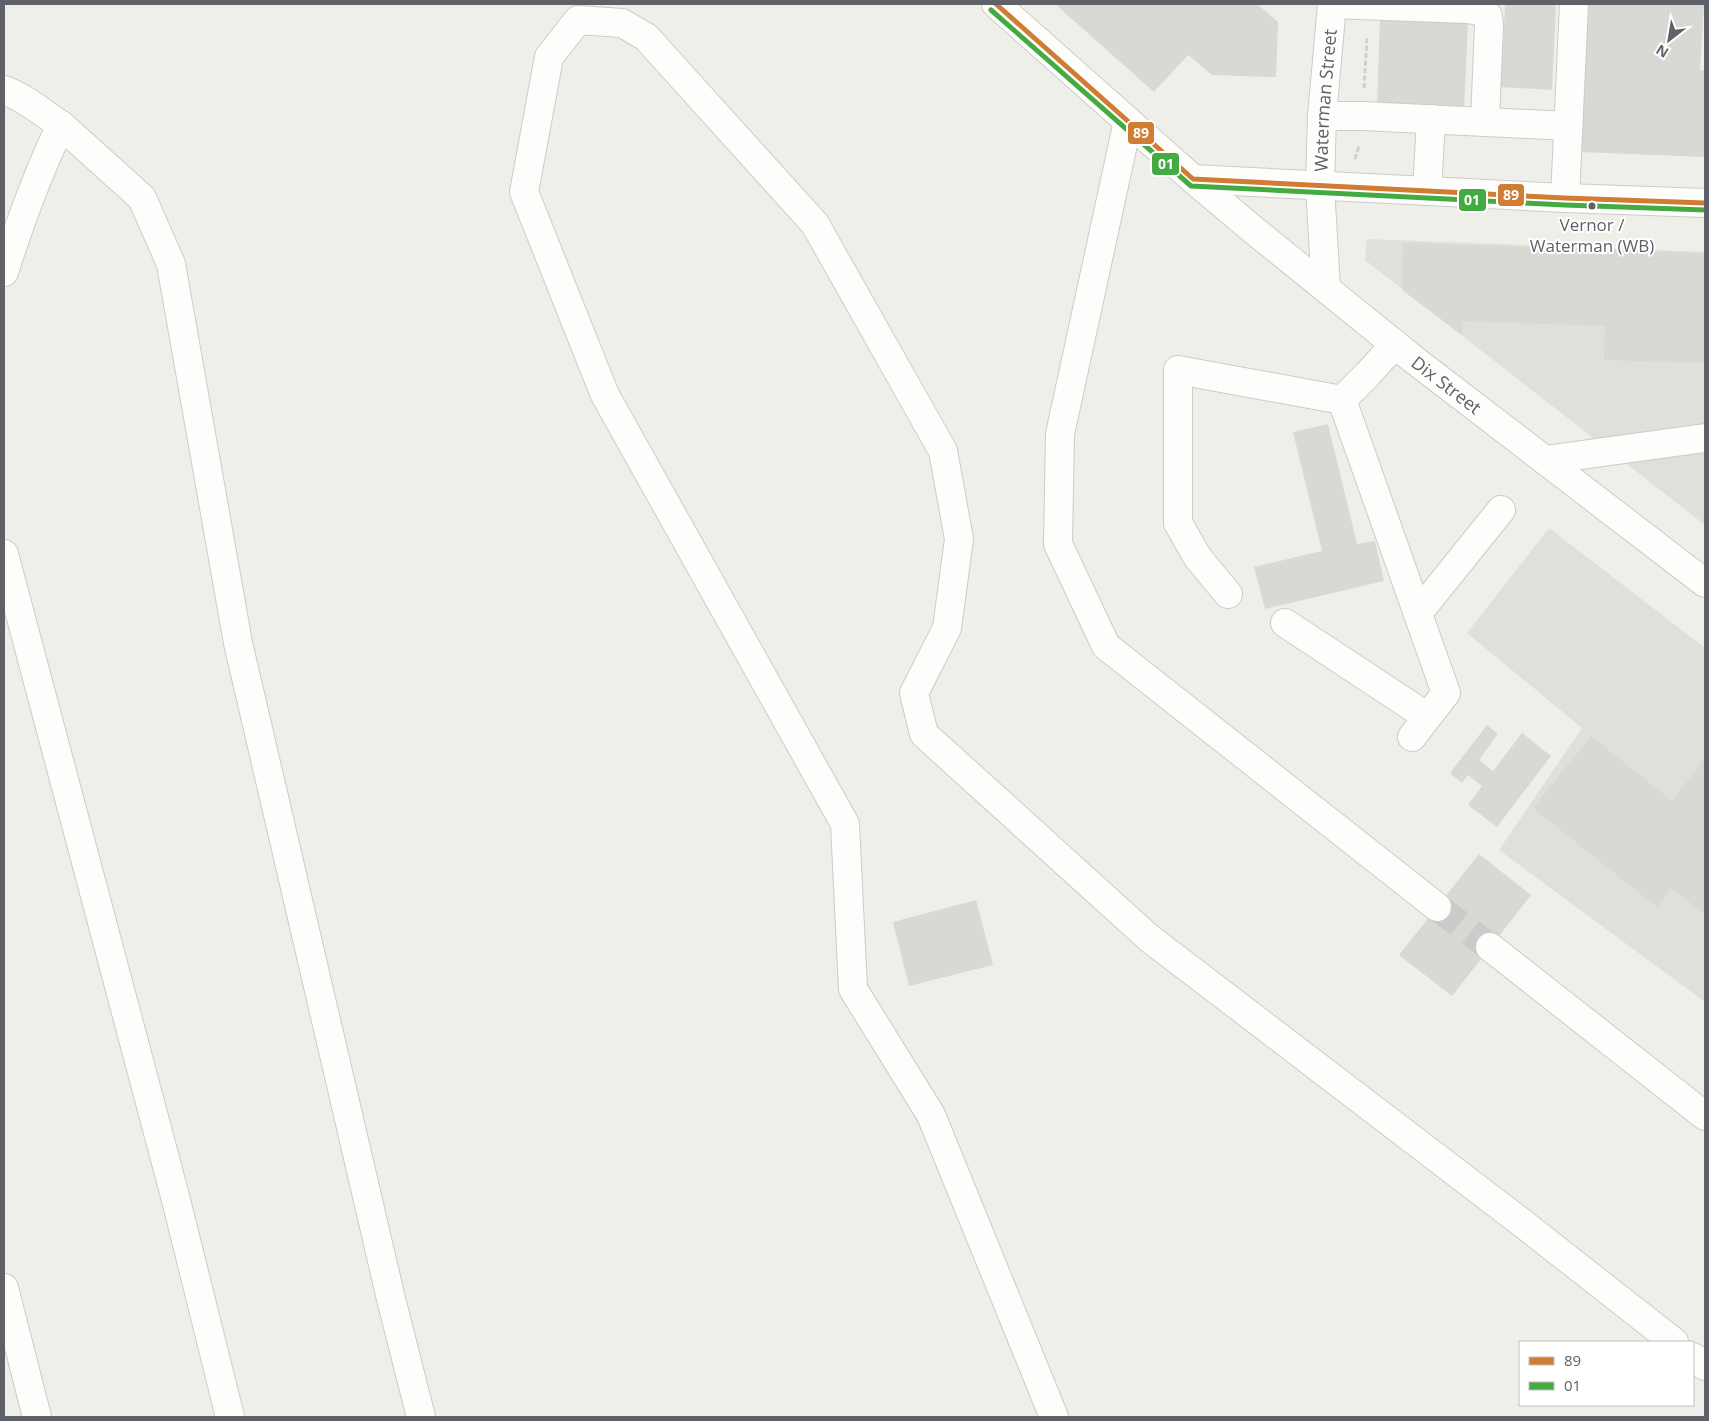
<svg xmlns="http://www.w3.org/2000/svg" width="1709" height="1421" font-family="'Open Sans',sans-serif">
<rect width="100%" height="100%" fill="#efefe9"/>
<g fill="#e0e0da">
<path d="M1367,239L1705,252V525L1365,260Z"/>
<path d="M1549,528L1705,648V1002L1499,850L1582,728L1467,633Z"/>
</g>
<g fill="#d8d8d4">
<path d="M1055,4H1257L1278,22L1276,77L1212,75L1188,55L1154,92Z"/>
<path d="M1505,4H1556L1552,90L1501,87Z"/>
<path d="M1588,4H1704L1700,70H1705V157L1580,152Z"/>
<path d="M1380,19L1468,23L1464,110L1377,107Z"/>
<path d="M1403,243L1705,253V363L1604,360L1605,326L1462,321V335L1402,290Z"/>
<path d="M1328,424L1357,544L1375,541L1384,581L1265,609L1254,567L1322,551L1293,432Z"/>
<path d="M1487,725L1498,734L1479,760L1493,771L1522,733L1551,756L1497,827L1468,805L1482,786L1468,775L1462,783L1450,773Z"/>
<path d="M1591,736L1672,801L1705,759V915L1672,888L1657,907L1533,808Z"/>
<path d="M1479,854L1531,895L1452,996L1399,955Z"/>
<path d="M976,900L993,965L909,986L893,922Z"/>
</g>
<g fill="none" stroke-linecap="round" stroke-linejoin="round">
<path stroke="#cbccc9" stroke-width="28" stroke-dasharray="28 14" stroke-linecap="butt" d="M1437,907L1490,947"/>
<g stroke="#cbccca" stroke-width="30">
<g id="minor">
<path id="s1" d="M996,4L1193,179L1251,228L1413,359L1705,583"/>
<path d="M1332,4L1468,9L1479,11L1488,16L1489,25L1485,121"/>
<path d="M4,90C24,97 43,113 61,125C38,173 20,222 4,272"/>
<path d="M1322,116H1363L1568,126"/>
<path d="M1128,121L1060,434L1058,544L1106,646L1437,907"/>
<path d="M61,125L142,198L171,264L238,643L391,1299L421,1417"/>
<path d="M1193,179L1565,198L1705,203"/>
<path d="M1427,191L1431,119"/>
<path d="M1565,198L1574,4"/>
<path id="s2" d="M1326,288L1320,186L1322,116L1332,4"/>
<path d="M1395,344L1368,374L1342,400L1446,693L1412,737"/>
<path d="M1545,460L1705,438"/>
<path d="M4,554L176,1200L230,1417"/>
<path d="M1228,594L1198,558L1178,523V370L1342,400"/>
<path d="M1418,613L1501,510"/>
<path d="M1285,623L1417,710L1426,718"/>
<path d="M1490,947L1705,1116"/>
<path d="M4,1288L37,1417"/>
<path d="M1693,1357L1705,1366"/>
<path d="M1054,1417L931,1115L853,989L845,824L605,395L524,192L549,57L578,20L622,23L646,37L815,224L943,451L959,539L947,628L914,693L924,734L1149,938L1517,1219L1674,1342"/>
</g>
</g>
<g stroke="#cbd1ce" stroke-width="3" stroke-dasharray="5 2.5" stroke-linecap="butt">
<path d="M1364,88L1367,38"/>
<path d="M1355,159L1359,146"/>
</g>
<use href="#minor" stroke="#fdfdfc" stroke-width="28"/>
<g stroke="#fff" stroke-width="9">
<path id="bus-1" d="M996,4L1193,179L1565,198L1705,203"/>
</g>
<g stroke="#fff" stroke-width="9">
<path id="bus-2" d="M991,10L1191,186L1565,205L1705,210"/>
</g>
<use href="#bus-1" stroke="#d07c32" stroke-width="5"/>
<use href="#bus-2" stroke="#44aa42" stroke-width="5"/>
</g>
<circle fill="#5e6168" stroke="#fff" stroke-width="2" cx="1592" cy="206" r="4.5"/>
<g text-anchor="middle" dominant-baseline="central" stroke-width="4" stroke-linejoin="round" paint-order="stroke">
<g font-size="17" fill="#5e6168" stroke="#fff">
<text x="1592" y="224">Vernor /<tspan x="1592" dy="21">Waterman (WB)</tspan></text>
</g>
<g font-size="18" fill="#5e6168" stroke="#fff">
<text stroke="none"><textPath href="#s2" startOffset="188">Waterman Street</textPath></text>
<text stroke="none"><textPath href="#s1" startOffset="590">Dix Street</textPath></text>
</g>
</g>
<g stroke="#fff" stroke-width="2">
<rect x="1127" y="121" width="28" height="24" rx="5" fill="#d07c32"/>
<rect x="1151" y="152" width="29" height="24" rx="5" fill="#44aa42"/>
<rect x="1497" y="183" width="28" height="24" rx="5" fill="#d07c32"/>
<rect x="1458" y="188" width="29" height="24" rx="5" fill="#44aa42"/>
</g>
<g font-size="14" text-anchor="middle" font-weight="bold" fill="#fff">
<text x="1141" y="138">89</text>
<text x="1166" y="169">01</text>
<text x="1511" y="200">89</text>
<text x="1472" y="205">01</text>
</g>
<rect width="1709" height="1421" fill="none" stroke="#5e6168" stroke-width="10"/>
<rect x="1519" y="1341" width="175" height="65" fill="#ffffff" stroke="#bfc0c3"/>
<rect x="1529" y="1357" width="25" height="8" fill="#d07c32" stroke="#bfc0c3"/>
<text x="1564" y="1366" font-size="15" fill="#5e6168">89</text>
<rect x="1529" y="1382" width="25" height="8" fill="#44aa42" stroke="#bfc0c3"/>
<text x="1564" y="1391" font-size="15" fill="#5e6168">01</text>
<g transform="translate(1669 40) rotate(211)" stroke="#ffffff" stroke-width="4" paint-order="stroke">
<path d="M0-4L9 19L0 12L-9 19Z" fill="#5e6168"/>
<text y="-8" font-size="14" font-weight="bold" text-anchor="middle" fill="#5e6168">N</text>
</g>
</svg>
